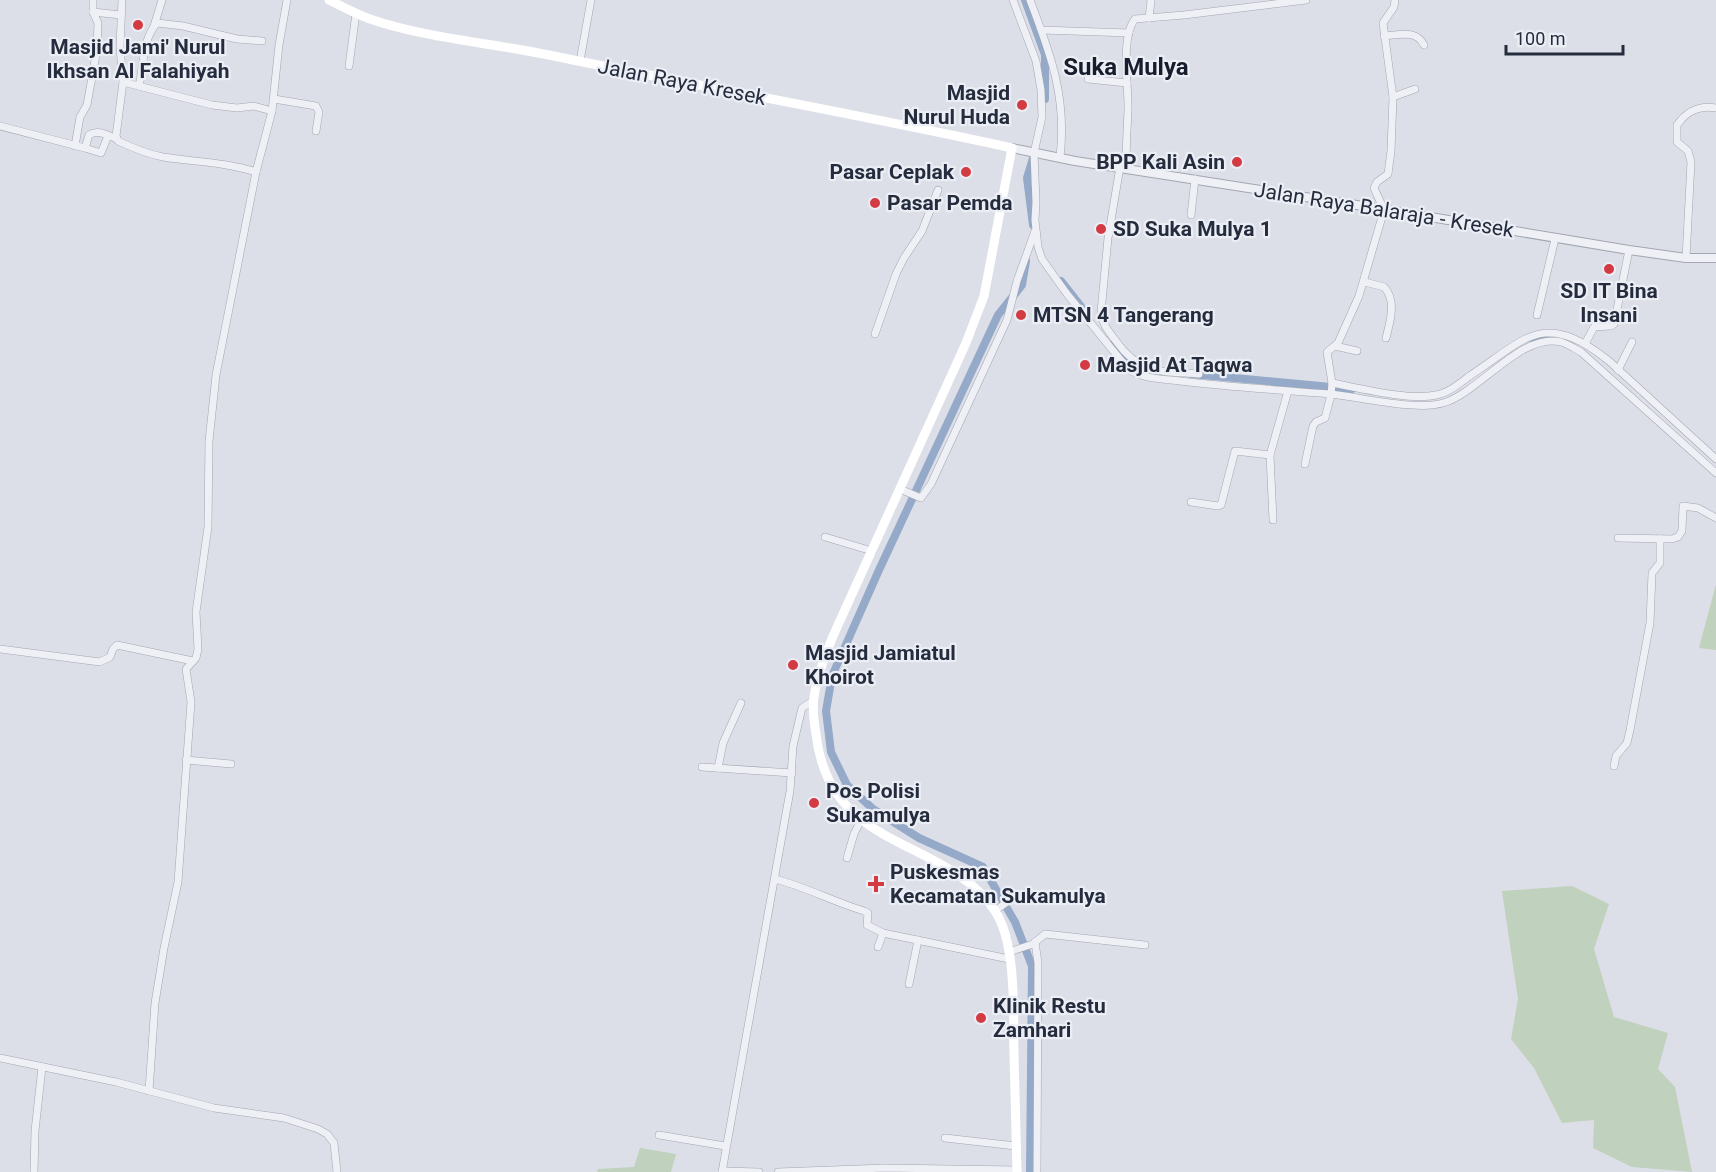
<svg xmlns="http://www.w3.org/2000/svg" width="1716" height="1172" font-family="Roboto,sans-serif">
<rect width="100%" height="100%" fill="#dcdfe7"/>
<g fill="#c0d1bd">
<path d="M1716,584V650L1699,648Z"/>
<path d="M1572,886L1609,904L1594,949L1614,1017L1668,1033L1658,1069L1675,1087L1692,1172L1632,1167L1593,1148L1594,1120L1562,1123L1534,1068L1511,1039L1518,999L1502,891Z"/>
<path d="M640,1148L676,1154L671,1172H597L598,1169L634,1167Z"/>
</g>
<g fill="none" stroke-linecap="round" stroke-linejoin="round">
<g stroke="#95a9c9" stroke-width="8">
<path d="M1025,0L1045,55V99"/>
<path d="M1033,225L1027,178L1034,155"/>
<path d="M1026,261L1022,285L998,315L879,570L832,676L826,711L831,752L847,785L873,809L919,838L983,867L1015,922L1032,966L1030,1172"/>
<path d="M1061,281L1083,309"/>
<path d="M1532,338L1564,337"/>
<path d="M1112,345C1128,361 1130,369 1155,371"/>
<path d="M1191,374L1352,389"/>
</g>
<g stroke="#a1a6b1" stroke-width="8">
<g id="minor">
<path d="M122,0L120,47L123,82L212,105L237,108L254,106L272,111"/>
<path d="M1013,0L1036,61L1041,90L1042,117L1034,153L1036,202L1035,220L1038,247L1042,259L1067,294L1128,369C1143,379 1162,379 1180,381C1230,387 1280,390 1330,394C1360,397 1415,411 1443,403C1479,393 1521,332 1561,342C1568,344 1575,349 1581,352L1716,473"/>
<path d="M1030,0C1051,55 1067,98 1060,157"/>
<path d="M93,12L121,15"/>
<path d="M1149,18L1151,0"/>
<path d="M154,26L162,0"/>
<path d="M1042,30L1129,33"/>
<path d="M1384,36C1399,35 1416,29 1424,45"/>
<path d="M580,61L591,0"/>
<path d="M349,66L356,13"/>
<path d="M1088,79L1127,83"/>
<path d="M123,82L116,136L118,141C133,148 147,154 163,157C194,162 225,162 256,172"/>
<path d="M139,86C144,66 142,39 157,23L183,26L237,39L262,41"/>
<path d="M1393,97L1415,89"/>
<path d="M274,99L316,106L319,112L316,131"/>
<path d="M0,126L85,148L89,135C98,129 107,135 117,139"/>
<path d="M75,146L80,117L87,105L97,49L98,23L93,12V0"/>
<path d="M85,148L101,153L108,136"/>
<path d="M1120,167L1108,238L1101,312C1102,324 1109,332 1116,341C1140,375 1161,371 1199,374"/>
<path d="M1126,167C1126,149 1127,130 1128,111C1129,89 1120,37 1135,19L1184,15L1306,0"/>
<path d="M1191,215L1195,179"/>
<path d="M1686,258L1691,162L1688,151L1677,142V125C1687,111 1699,105 1716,108"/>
<path d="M1365,282L1384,287C1397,300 1390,322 1386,338"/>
<path d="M1537,315L1555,239"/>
<path d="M875,334L896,274L904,258L922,231L938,190"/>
<path d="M1585,344L1594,327L1611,326L1614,324L1629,250"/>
<path d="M1335,346L1357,351"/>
<path d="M1618,370L1632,342"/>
<path d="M1332,383C1359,388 1410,401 1436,395C1448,393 1459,384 1468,377C1527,338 1543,309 1609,361L1716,459"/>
<path d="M1270,455L1273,520"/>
<path d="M1305,464L1313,426L1316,422L1325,418L1331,395L1332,383L1327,352L1338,343L1359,296L1384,210L1374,188L1377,182L1388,174L1391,151L1393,97L1383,23L1394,7L1395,0"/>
<path d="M900,489L921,498L931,484L1007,320L1017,281L1035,231"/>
<path d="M1191,502L1218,506L1221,505L1235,451L1270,455L1288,391"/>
<path d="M825,537L872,551"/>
<path d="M1618,538L1672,539L1678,537L1682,531L1683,506L1698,508L1716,518"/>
<path d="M0,649L100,662L110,657L113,649L117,645L193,661"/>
<path d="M186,760L231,764"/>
<path d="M1614,766L1616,756L1627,743L1630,730L1650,623L1652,573L1660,563V539"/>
<path d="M702,767L792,773"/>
<path d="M718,768L723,743L741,703"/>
<path d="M847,858L854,834L861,820"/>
<path d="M775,879C806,887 834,902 864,911L868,913L867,925L883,933L1009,959"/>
<path d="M995,911L1015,896L1027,893"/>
<path d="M1035,942L1038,963L1037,1172"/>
<path d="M878,947L883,933"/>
<path d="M1009,952L1033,944L1045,934L1145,945"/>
<path d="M909,984L918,940"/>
<path d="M0,1058L116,1082L214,1108L284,1118L318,1129L327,1134L334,1143L337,1172"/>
<path d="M149,1091L155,1003L164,948L178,882L191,702L186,669L196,658L198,649L196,612L208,527L209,441L216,375L256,172L272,111L279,45L287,0"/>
<path d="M659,1135L725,1146"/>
<path d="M945,1138L1016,1146"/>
<path d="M722,1171L759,1172"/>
<path d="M34,1172L35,1131L42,1067"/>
<path d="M722,1172L790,791L793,746L802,708L814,700"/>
<path d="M778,1172L885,1168L1017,1170"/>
</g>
</g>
<g stroke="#a1a6b1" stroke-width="10">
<path id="tertiary" d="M1012,148L1075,161L1376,208L1629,250L1686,258H1716"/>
</g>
<use href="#minor" stroke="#eff0f5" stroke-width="7"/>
<use href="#tertiary" stroke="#eff0f5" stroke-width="8"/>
<path stroke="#fff" stroke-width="9" d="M329,0C343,7 356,14 370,19C425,38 491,43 549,55C703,87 858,114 1012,148L984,296L966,343L833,636C825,656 817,676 814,697C812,709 814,722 816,734C822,785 846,815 892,839C929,859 971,874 995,911C1017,944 1013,1014 1014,1054C1015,1093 1016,1133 1017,1172"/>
</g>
<g fill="#d33a42" stroke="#ebeef5" stroke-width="2">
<circle cx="138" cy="25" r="6"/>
<circle cx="1022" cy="105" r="6"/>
<circle cx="1237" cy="162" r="6"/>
<circle cx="966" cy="172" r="6"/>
<circle cx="875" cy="203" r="6"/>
<circle cx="1101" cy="229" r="6"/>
<circle cx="1609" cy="269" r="6"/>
<circle cx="1021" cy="315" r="6"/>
<circle cx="1085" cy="365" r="6"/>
<circle cx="793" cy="665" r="6"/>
<circle cx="814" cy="803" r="6"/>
<path d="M873 875h6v6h6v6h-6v6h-6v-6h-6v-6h6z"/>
<circle cx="981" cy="1018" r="6"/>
</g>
<g text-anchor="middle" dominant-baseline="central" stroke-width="4.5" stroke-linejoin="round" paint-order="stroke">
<g font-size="21" font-weight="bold" fill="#252c3e" stroke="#ebeef5" text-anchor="start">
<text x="138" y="47" text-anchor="middle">Masjid Jami' Nurul<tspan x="138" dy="24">Ikhsan Al Falahiyah</tspan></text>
<text x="1010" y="93" text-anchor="end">Masjid<tspan x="1010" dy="24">Nurul Huda</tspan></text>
<text x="1225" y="162" text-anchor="end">BPP Kali Asin</text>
<text x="954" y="172" text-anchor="end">Pasar Ceplak</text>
<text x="887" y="203">Pasar Pemda</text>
<text x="1113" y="229">SD Suka Mulya 1</text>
<text x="1609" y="291" text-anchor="middle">SD IT Bina<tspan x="1609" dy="24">Insani</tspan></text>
<text x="1033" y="315">MTSN 4 Tangerang</text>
<text x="1097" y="365">Masjid At Taqwa</text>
<text x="805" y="653">Masjid Jamiatul<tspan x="805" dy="24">Khoirot</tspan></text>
<text x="826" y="791">Pos Polisi<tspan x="826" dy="24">Sukamulya</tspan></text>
<text x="890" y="872">Puskesmas<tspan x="890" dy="24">Kecamatan Sukamulya</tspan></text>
<text x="993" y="1006">Klinik Restu<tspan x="993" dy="24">Zamhari</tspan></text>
</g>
<g font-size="21" fill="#252c3e" stroke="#ebeef5">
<text transform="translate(682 82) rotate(11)">Jalan Raya Kresek</text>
<text transform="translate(1384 210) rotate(9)">Jalan Raya Balaraja - Kresek</text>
</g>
<g font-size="24" font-weight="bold" fill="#181d2e" stroke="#ebeef5">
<text x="1126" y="67">Suka Mulya</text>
</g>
</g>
<path d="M1506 45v9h117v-9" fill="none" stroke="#252c3e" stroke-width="3"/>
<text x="1515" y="45" font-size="18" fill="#252c3e" stroke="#ebeef5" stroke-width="4.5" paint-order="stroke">100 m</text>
</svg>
